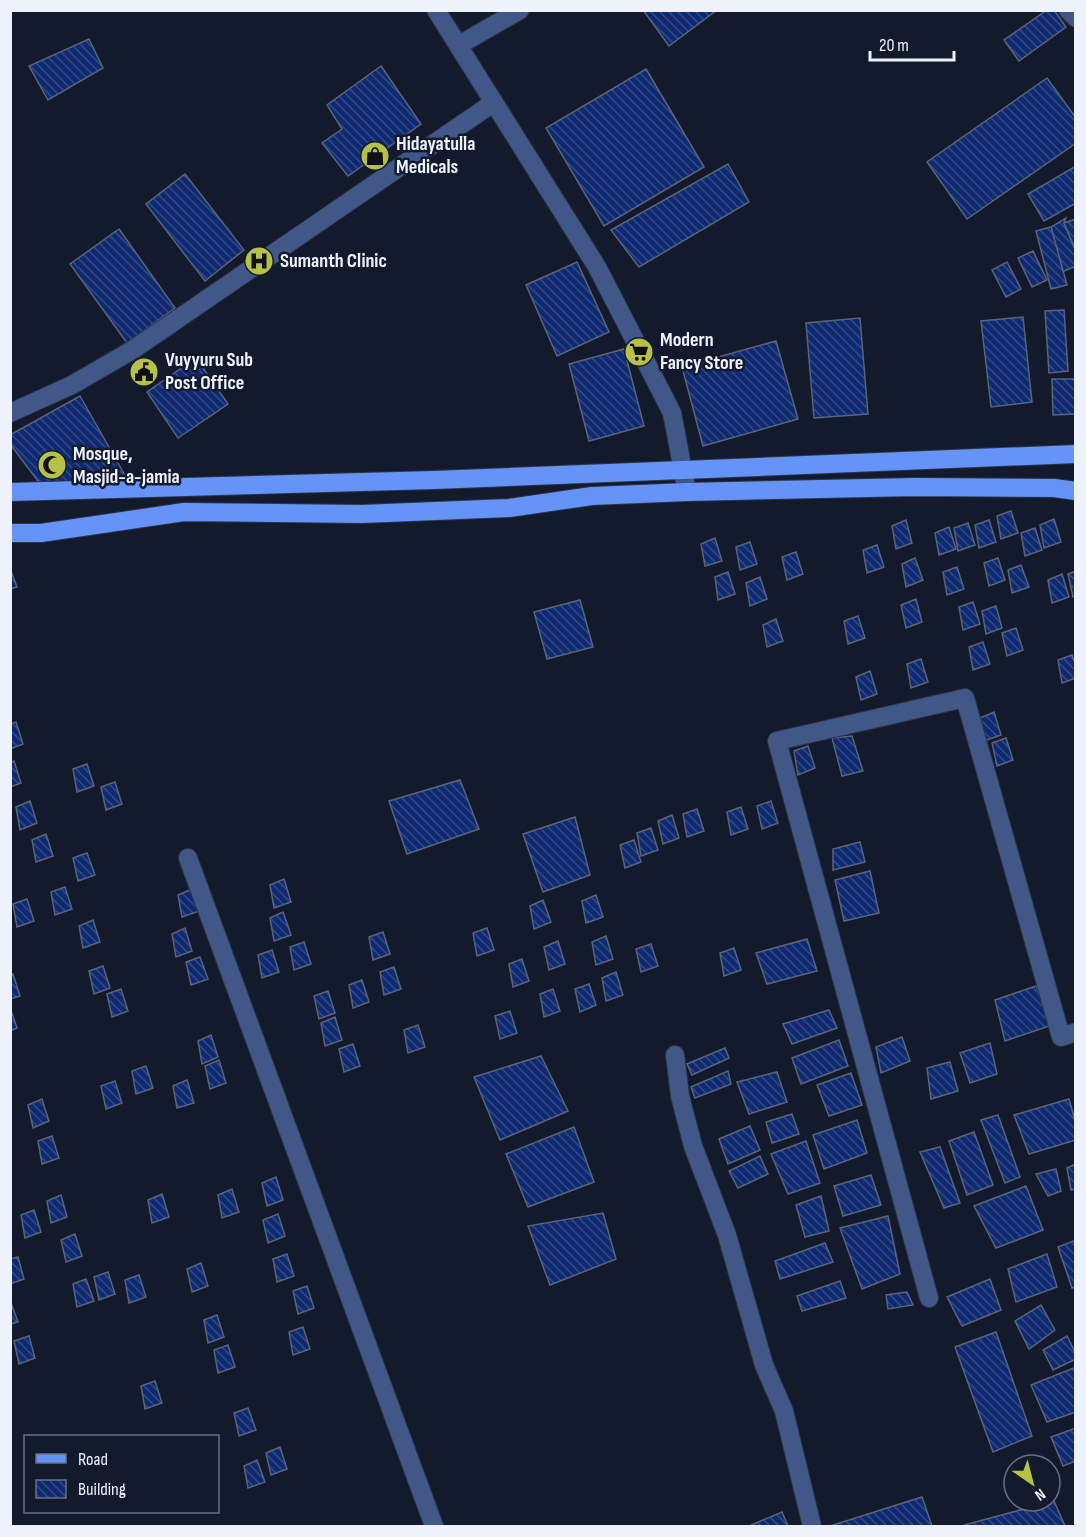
<svg xmlns="http://www.w3.org/2000/svg" width="1086" height="1537" font-family="'Sofia Sans Condensed',sans-serif">
<defs>
<pattern id="building-back-hatch" width="6" height="6" patternUnits="userSpaceOnUse" patternTransform="scale(1.5)"><rect width="6" height="6" fill="#0f2a70"/><path d="M-1 5l2 2M0 0l6 6M5-1l2 2" fill="none" stroke="#324985"/></pattern>
</defs>
<rect width="100%" height="100%" fill="#121a2c"/>
<g fill="url(#building-back-hatch)" stroke="#59647a" stroke-width="1.5">
<path d="M643,10H717L669,46Z"/>
<path d="M1047,10H1054L1066,27L1019,61L1004,40Z"/>
<path d="M89,39L103,68L48,100L29,66Z"/>
<path d="M381,66L421,124L348,176L322,143L342,129L327,105Z"/>
<path d="M646,69L704,167L604,226L546,128Z"/>
<path d="M1047,78L1076,118V143L967,219L927,162Z"/>
<path d="M728,164L749,202L639,267L611,230Z"/>
<path d="M1076,166V203L1044,221L1028,194Z"/>
<path d="M185,174L244,250L205,281L146,204Z"/>
<path d="M1066,218L1064,223L1076,251V266L1062,272L1051,227Z"/>
<path d="M1076,219V251L1064,223Z"/>
<path d="M1051,227L1067,285L1051,289L1036,231Z"/>
<path d="M119,229L175,308L127,343L70,264Z"/>
<path d="M1033,251L1047,280L1032,287L1018,258Z"/>
<path d="M577,262L609,332L557,356L526,285Z"/>
<path d="M1007,262L1021,289L1006,297L992,270Z"/>
<path d="M1064,310L1068,371L1049,373L1045,311Z"/>
<path d="M1023,317L1032,402L991,407L981,321Z"/>
<path d="M860,318L868,414L814,418L806,323Z"/>
<path d="M776,341L798,419L703,446L682,367Z"/>
<path d="M624,349L644,426L589,441L569,364Z"/>
<path d="M196,358L228,404L178,438L147,392Z"/>
<path d="M1052,379H1076V414L1053,415Z"/>
<path d="M80,396L131,486L47,493L10,444V435Z"/>
<path d="M1011,511L1018,533L1001,539L997,516Z"/>
<path d="M1054,519L1061,542L1044,548L1040,525Z"/>
<path d="M906,520L912,543L896,549L892,526Z"/>
<path d="M989,520L996,542L979,548L975,525Z"/>
<path d="M968,523L975,545L958,551L954,528Z"/>
<path d="M949,527L956,549L939,555L935,533Z"/>
<path d="M1035,528L1042,550L1025,556L1021,533Z"/>
<path d="M715,538L722,561L705,566L701,544Z"/>
<path d="M750,542L757,564L740,570L736,547Z"/>
<path d="M877,545L884,567L867,573L863,550Z"/>
<path d="M796,552L803,574L787,580L782,557Z"/>
<path d="M915,558L923,580L906,587L902,564Z"/>
<path d="M998,558L1005,580L989,586L984,563Z"/>
<path d="M1021,565L1029,587L1012,593L1008,570Z"/>
<path d="M957,567L964,589L947,595L943,572Z"/>
<path d="M10,568L17,587L10,589Z"/>
<path d="M1076,571V596L1073,597L1068,574Z"/>
<path d="M728,572L735,594L718,600L715,577Z"/>
<path d="M1062,574L1069,597L1052,603L1048,580Z"/>
<path d="M760,577L767,599L750,606L746,583Z"/>
<path d="M916,599L922,622L906,628L901,605Z"/>
<path d="M580,600L593,647L547,659L534,612Z"/>
<path d="M973,602L980,624L963,630L959,607Z"/>
<path d="M996,606L1002,628L986,634L982,611Z"/>
<path d="M858,616L865,638L848,644L844,621Z"/>
<path d="M776,619L783,641L767,647L763,625Z"/>
<path d="M1016,628L1023,650L1007,656L1002,633Z"/>
<path d="M983,642L990,664L973,670L969,647Z"/>
<path d="M1072,655L1076,666V678L1062,683L1058,660Z"/>
<path d="M921,659L928,682L911,688L907,664Z"/>
<path d="M870,671L877,694L861,700L856,677Z"/>
<path d="M994,712L1001,735L984,741L980,718Z"/>
<path d="M16,722L23,744L10,749V724Z"/>
<path d="M852,736L863,771L842,776L832,738Z"/>
<path d="M1006,738L1013,760L997,766L992,743Z"/>
<path d="M808,746L815,768L798,775L794,751Z"/>
<path d="M14,761L21,783L10,787V763Z"/>
<path d="M87,764L94,786L77,792L73,769Z"/>
<path d="M460,780L479,829L407,854L389,801Z"/>
<path d="M115,782L122,804L106,810L101,787Z"/>
<path d="M30,801L37,823L20,830L16,807Z"/>
<path d="M771,801L778,823L762,829L757,806Z"/>
<path d="M741,807L748,829L731,835L727,812Z"/>
<path d="M697,809L704,831L687,837L683,814Z"/>
<path d="M672,815L679,838L663,844L658,821Z"/>
<path d="M575,817L590,875L543,892L523,834Z"/>
<path d="M651,828L658,850L641,856L637,833Z"/>
<path d="M46,834L53,856L36,862L32,840Z"/>
<path d="M634,840L641,862L625,868L620,845Z"/>
<path d="M860,842L865,862L833,870V849Z"/>
<path d="M87,853L95,875L78,881L73,858Z"/>
<path d="M870,871L879,913L844,921L835,880Z"/>
<path d="M284,879L291,902L274,908L270,885Z"/>
<path d="M65,887L72,909L55,915L51,892Z"/>
<path d="M192,889L199,911L182,917L178,895Z"/>
<path d="M596,895L603,917L586,923L582,901Z"/>
<path d="M27,899L34,921L17,927L13,904Z"/>
<path d="M543,900L551,922L534,929L530,906Z"/>
<path d="M283,912L291,935L274,941L270,918Z"/>
<path d="M93,920L100,942L83,948L79,926Z"/>
<path d="M185,928L192,951L176,957L172,934Z"/>
<path d="M487,928L494,950L477,956L473,933Z"/>
<path d="M383,932L390,954L373,960L369,937Z"/>
<path d="M606,936L613,959L596,965L592,942Z"/>
<path d="M807,939L817,971L767,984L756,953Z"/>
<path d="M558,941L565,964L549,970L544,947Z"/>
<path d="M304,942L311,964L294,970L290,947Z"/>
<path d="M651,944L658,966L641,972L636,949Z"/>
<path d="M734,948L741,970L724,976L720,953Z"/>
<path d="M272,950L279,972L262,978L258,955Z"/>
<path d="M200,957L208,979L191,985L186,962Z"/>
<path d="M522,959L529,981L513,987L509,964Z"/>
<path d="M103,966L110,988L94,994L89,971Z"/>
<path d="M394,967L401,989L384,995L380,972Z"/>
<path d="M616,972L623,995L606,1001L602,978Z"/>
<path d="M13,974L20,996L10,999V975Z"/>
<path d="M362,980L369,1002L353,1008L349,985Z"/>
<path d="M589,984L596,1005L580,1012L575,989Z"/>
<path d="M1036,986L1052,1025L1005,1041L995,1000Z"/>
<path d="M121,989L128,1011L112,1017L107,994Z"/>
<path d="M553,989L560,1011L544,1017L540,994Z"/>
<path d="M328,991L335,1013L319,1019L314,996Z"/>
<path d="M10,1007L17,1028L10,1031Z"/>
<path d="M829,1010L837,1028L792,1044L783,1024Z"/>
<path d="M510,1011L517,1033L500,1039L495,1016Z"/>
<path d="M335,1017L342,1040L325,1046L321,1023Z"/>
<path d="M418,1025L425,1047L408,1053L404,1030Z"/>
<path d="M211,1035L218,1057L202,1064L198,1041Z"/>
<path d="M902,1037L910,1061L881,1073L876,1047Z"/>
<path d="M839,1040L848,1066L801,1084L792,1058Z"/>
<path d="M990,1043L997,1074L970,1083L960,1053Z"/>
<path d="M353,1044L360,1066L344,1072L339,1049Z"/>
<path d="M725,1048L729,1058L692,1075L687,1064Z"/>
<path d="M541,1056L568,1111L500,1140L474,1077Z"/>
<path d="M219,1060L226,1083L210,1089L205,1066Z"/>
<path d="M950,1062L958,1091L931,1099L927,1068Z"/>
<path d="M146,1066L153,1088L136,1094L132,1071Z"/>
<path d="M728,1071L731,1084L695,1098L691,1087Z"/>
<path d="M777,1072L787,1102L749,1114L737,1082Z"/>
<path d="M851,1073L862,1105L829,1116L817,1085Z"/>
<path d="M187,1080L194,1103L177,1108L173,1086Z"/>
<path d="M115,1081L122,1103L106,1109L101,1086Z"/>
<path d="M42,1099L49,1121L33,1128L28,1105Z"/>
<path d="M1069,1099L1076,1124V1140L1029,1154L1014,1115Z"/>
<path d="M792,1114L799,1134L772,1143L766,1122Z"/>
<path d="M998,1115L1020,1177L1005,1183L981,1120Z"/>
<path d="M857,1120L867,1153L824,1169L813,1135Z"/>
<path d="M750,1126L760,1150L728,1164L719,1139Z"/>
<path d="M574,1127L594,1182L528,1207L506,1154Z"/>
<path d="M974,1132L993,1185L967,1195L949,1141Z"/>
<path d="M52,1136L59,1158L42,1164L38,1141Z"/>
<path d="M806,1141L820,1183L788,1194L771,1154Z"/>
<path d="M940,1147L960,1203L944,1208L920,1152Z"/>
<path d="M760,1156L768,1174L738,1188L729,1171Z"/>
<path d="M1076,1164V1189L1071,1190L1067,1168Z"/>
<path d="M1056,1169L1061,1191L1048,1196L1036,1174Z"/>
<path d="M871,1175L881,1205L843,1216L834,1186Z"/>
<path d="M276,1177L283,1200L267,1206L262,1183Z"/>
<path d="M1026,1186L1043,1230L996,1248L974,1206Z"/>
<path d="M232,1189L239,1212L222,1218L218,1195Z"/>
<path d="M162,1194L169,1217L152,1223L148,1200Z"/>
<path d="M61,1195L67,1217L51,1223L47,1201Z"/>
<path d="M821,1196L829,1231L805,1237L796,1205Z"/>
<path d="M34,1210L41,1232L25,1238L21,1215Z"/>
<path d="M603,1213L616,1259L550,1285L528,1226Z"/>
<path d="M278,1214L285,1236L268,1243L263,1220Z"/>
<path d="M888,1216L900,1274L862,1289L840,1228Z"/>
<path d="M75,1234L82,1256L66,1262L61,1240Z"/>
<path d="M1076,1240V1287L1072,1288L1058,1247Z"/>
<path d="M825,1243L833,1262L780,1279L775,1261Z"/>
<path d="M287,1254L294,1276L277,1282L273,1259Z"/>
<path d="M1047,1254L1057,1287L1016,1302L1008,1269Z"/>
<path d="M18,1257L24,1279L10,1284V1259Z"/>
<path d="M201,1263L208,1286L192,1292L187,1269Z"/>
<path d="M108,1272L115,1294L99,1300L94,1277Z"/>
<path d="M139,1275L146,1297L129,1303L125,1280Z"/>
<path d="M86,1279L94,1301L77,1307L73,1284Z"/>
<path d="M990,1279L1001,1310L962,1326L947,1297Z"/>
<path d="M840,1281L846,1298L802,1311L797,1296Z"/>
<path d="M307,1286L314,1308L298,1314L293,1291Z"/>
<path d="M907,1292L913,1305L888,1309L886,1295Z"/>
<path d="M10,1300L18,1322L10,1324Z"/>
<path d="M1041,1305L1055,1330L1029,1349L1015,1321Z"/>
<path d="M217,1315L224,1337L208,1343L204,1320Z"/>
<path d="M303,1327L310,1349L293,1355L289,1332Z"/>
<path d="M996,1332L1032,1436L993,1452L955,1347Z"/>
<path d="M29,1336L35,1358L19,1364L14,1341Z"/>
<path d="M1067,1336L1076,1354V1359L1053,1370L1043,1350Z"/>
<path d="M228,1345L235,1367L218,1373L214,1350Z"/>
<path d="M1076,1367V1412L1047,1422L1031,1385Z"/>
<path d="M155,1381L162,1403L145,1409L141,1386Z"/>
<path d="M248,1408L256,1430L239,1436L234,1413Z"/>
<path d="M1076,1428V1461L1063,1466L1051,1437Z"/>
<path d="M280,1447L287,1469L271,1475L266,1453Z"/>
<path d="M257,1460L265,1482L248,1488L244,1466Z"/>
<path d="M922,1497L932,1526H830Z"/>
<path d="M1054,1501L1065,1526H964V1525Z"/>
<path d="M782,1512L788,1526H749Z"/>
</g>
<g fill="none" stroke-linecap="round" stroke-linejoin="round">
<g stroke="#2c3445" stroke-width="20">
<g id="minor">
<path d="M436,10L597,267L626,323L672,413L687,492"/>
<path d="M1068,10L1076,18"/>
<path d="M459,45L520,10"/>
<path d="M10,413L72,385L134,349L493,103"/>
<path d="M188,858L434,1526"/>
<path d="M675,1055L680,1096L693,1146L727,1235L764,1365L784,1411L812,1526"/>
<path d="M929,1298L777,741L965,698L1061,1037L1076,1032"/>
</g>
</g>
<g stroke="#2c3445" stroke-width="20">
<g id="major">
<path d="M10,492L434,480L1076,454"/>
<path d="M10,533H41L184,512L362,514L509,508L592,496L687,492L915,487L1054,488L1076,491"/>
</g>
</g>
<use href="#minor" stroke="#415787" stroke-width="18"/>
<use href="#major" stroke="#6593f8" stroke-width="18"/>
</g>
<defs>
<g id="shop-disc" transform="scale(1.5)"><circle r="9.5" fill="#b6c148" stroke="#121a2c"/><path d="M-5-2.5h2.3a2.7 3.5 0 0 1 5.4 0H5L5.5 6h-11ZM-1.5-2.5h3a1.5 2.3 0 0 0-3 0Z" fill="#111"/></g>
<g id="hospital-disc" transform="scale(1.5)"><circle r="9.5" fill="#b6c148" stroke="#121a2c"/><path d="M-5-5h3v3.5h4V-5h3V5h-3V1.5h-4V5h-3Z" fill="#111"/></g>
<g id="supermarket-disc" transform="scale(1.5)"><circle r="9.5" fill="#b6c148" stroke="#121a2c"/><path d="M-6-5.5h2.5l.6 2H6L4.5 2H-2.5L-4.4-4H-6ZM-1.5 3.2a1.3 1.3 0 1 0 .1 0ZM3 3.2a1.3 1.3 0 1 0 .1 0Z" fill="#111"/></g>
<g id="civic-disc" transform="scale(1.5)"><circle r="9.5" fill="#b6c148" stroke="#121a2c"/><path d="M-.6-6.5H3V-4.5H.6V-3L4-1V1h2V6H-6V1h2V-1L-.6-3ZM-1.2 2.5V6h2.4V2.5Z" fill="#111"/></g>
<g id="mosque-disc" transform="scale(1.5)"><circle r="9.5" fill="#b6c148" stroke="#121a2c"/><path d="M3.5-4.9A6 6 0 1 0 3.5 4.9A5 5 0 1 1 3.5-4.9Z" fill="#111"/></g>
</defs>
<g fill-rule="evenodd">
<use href="#shop-disc" x="375" y="156"/>
<use href="#hospital-disc" x="259" y="261"/>
<use href="#supermarket-disc" x="639" y="352"/>
<use href="#civic-disc" x="144" y="372"/>
<use href="#mosque-disc" x="52" y="465"/>
</g>
<g text-anchor="middle" dominant-baseline="central" stroke-width="5" stroke-linejoin="round" paint-order="stroke">
<g font-size="20" font-weight="bold" fill="#edf2fd" stroke="#121a2c" text-anchor="start">
<text x="396" y="144">Hidayatulla<tspan x="396" dy="23">Medicals</tspan></text>
<text x="280" y="261">Sumanth Clinic</text>
<text x="660" y="340">Modern<tspan x="660" dy="23">Fancy Store</tspan></text>
<text x="165" y="360">Vuyyuru Sub<tspan x="165" dy="23">Post Office</tspan></text>
<text x="73" y="454">Mosque,<tspan x="73" dy="23">Masjid-a-jamia</tspan></text>
</g>
</g>
<rect width="1086" height="1537" fill="none" stroke="#edf2fd" stroke-width="24"/>
<rect x="24" y="1435" width="195" height="78" fill="#121a2c" stroke="#6a7080" stroke-width="1.5"/>
<rect x="36" y="1454" width="30" height="9" fill="#6593f8" stroke="#6a7080" stroke-width="1.5"/>
<text x="78" y="1465" font-size="18" fill="#edf2fd">Road</text>
<rect x="36" y="1480" width="30" height="18" fill="url(#building-back-hatch)" stroke="#6a7080" stroke-width="1.5"/>
<text x="78" y="1495" font-size="18" fill="#edf2fd">Building</text>
<g transform="translate(1032 1483) rotate(145)"><circle r="28" fill="#121a2c" stroke="#6a7080" stroke-width="1.5"/>
<path d="M0-4.5L10 22L0 15L-10 22Z" fill="#b6c148"/>
<text y="-9" font-size="16" font-weight="bold" text-anchor="middle" fill="#edf2fd">N</text>
</g>
<path d="M870 51v9h84v-9" fill="none" stroke="#edf2fd" stroke-width="3"/>
<text x="879" y="51" font-size="18" fill="#edf2fd" stroke="#121a2c" stroke-width="4.5" paint-order="stroke">20 m</text>
</svg>
